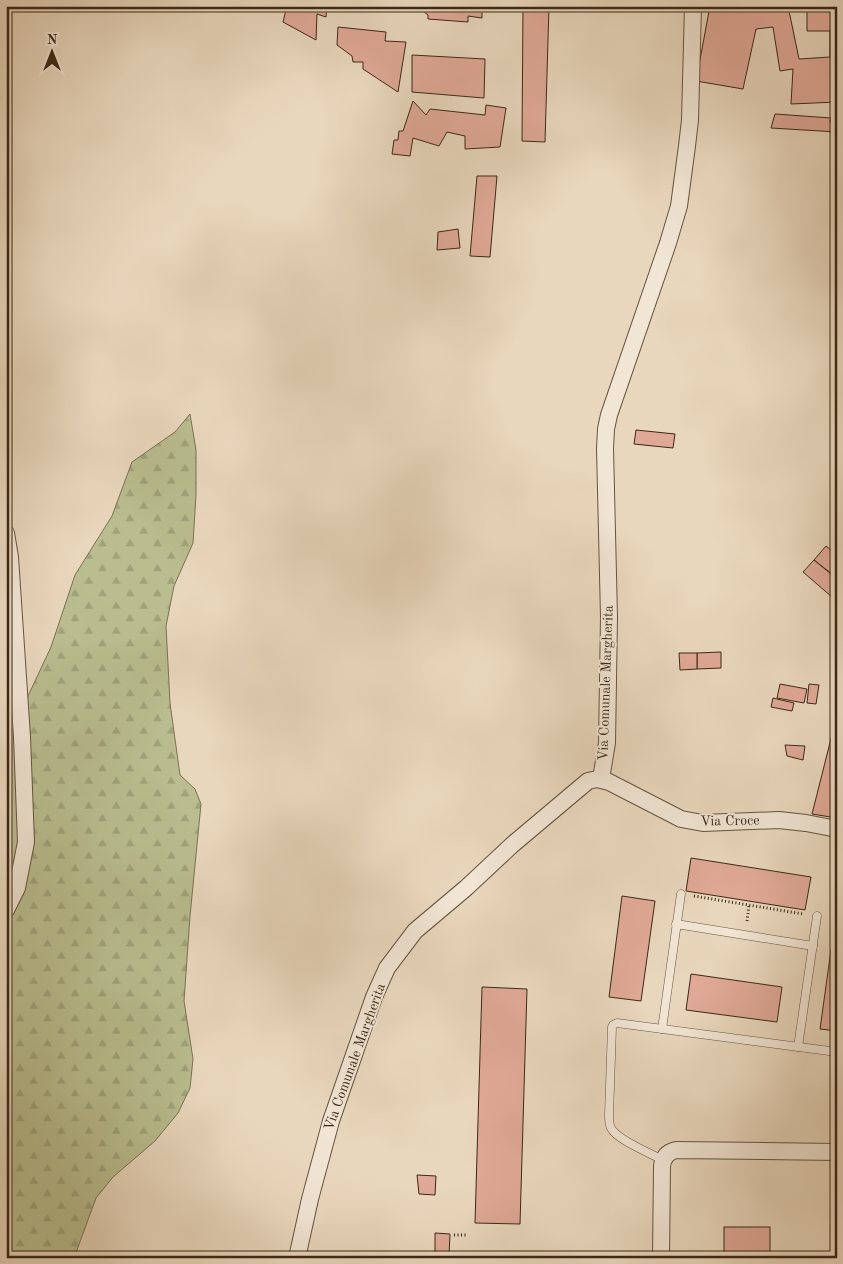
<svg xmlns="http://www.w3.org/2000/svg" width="843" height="1264" font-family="'Old Standard TT',serif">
<defs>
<pattern id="forest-firs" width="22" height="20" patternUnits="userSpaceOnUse" patternTransform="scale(1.25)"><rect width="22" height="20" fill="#b9bd8f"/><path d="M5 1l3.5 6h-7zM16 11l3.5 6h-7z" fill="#a0a27b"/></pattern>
</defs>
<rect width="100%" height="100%" fill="#e9d7bd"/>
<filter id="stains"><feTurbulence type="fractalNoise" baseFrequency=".004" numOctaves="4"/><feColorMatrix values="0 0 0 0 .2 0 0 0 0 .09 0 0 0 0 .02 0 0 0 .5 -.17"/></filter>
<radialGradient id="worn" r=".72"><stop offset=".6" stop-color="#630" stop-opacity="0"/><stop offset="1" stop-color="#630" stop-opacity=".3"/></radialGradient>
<path fill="url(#forest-firs)" stroke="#7a7253" d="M190,414L196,450V495L193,543L174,586L166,626L170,703L180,775L195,789L201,804L190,916L184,1001L193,1059L190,1088L178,1113L155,1141L113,1177L96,1198L74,1258H6V743L51,647L75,575L112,516L132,462L175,432Z"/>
<g fill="#e0a997" stroke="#3b2817">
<path d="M287,6H327L326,17L317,14L316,40L283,22Z"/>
<path d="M424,6H482V18L468,16V22L428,19V15L424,12Z"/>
<path d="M523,6H549L545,142L522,141Z"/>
<rect x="605" y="6" width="28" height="5"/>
<path d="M710,6H788L799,59L830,57V31H807V9L800,10L799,6H830L829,9L837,10V102L791,104L793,69L780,71L773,27L756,29L743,89L696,81Z"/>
<path d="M338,27L386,32L385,41L406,42L398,92L363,69V62H353L352,56L337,45Z"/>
<path d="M412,55L485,59L484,98L412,92Z"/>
<path d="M413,101L426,115L430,109L485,115L486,105L506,108L500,147L465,149V136L447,132L439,146L413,138L410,156L392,154L394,140H398L399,131H403Z"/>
<path d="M775,114L831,118L830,122H837V132L771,128Z"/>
<path d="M477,176H497L490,257L470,256Z"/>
<path d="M458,229L460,248L437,250L438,232Z"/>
<path d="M636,430L675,434L673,448L634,444Z"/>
<path d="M826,546L837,555V568L832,574L814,560Z"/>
<path d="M814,560L837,579V592L832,597L803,572Z"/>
<path d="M721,652V668L697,669V653Z"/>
<path d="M679,653H697V669L680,670Z"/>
<path d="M780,684L807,689L804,703L777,698Z"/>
<path d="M809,684L819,685L816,704L807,703Z"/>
<path d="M773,698L794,703L792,711L771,707Z"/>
<path d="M837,715V818L812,814Z"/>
<path d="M785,745L805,746L803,760L787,756Z"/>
<path d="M691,858L811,877L805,910L686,891Z"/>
<path d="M622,896L655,901L641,1001L609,997Z"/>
<path d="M837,907V1031L820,1029Z"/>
<path d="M691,974L782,987L777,1022L686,1010Z"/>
<path d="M482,987L527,989L520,1224L475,1223Z"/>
<path d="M417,1175L436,1176L435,1195L419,1194Z"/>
<rect x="724" y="1227" width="46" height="31"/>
<path d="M435,1233L450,1234L449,1255L435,1253Z"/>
</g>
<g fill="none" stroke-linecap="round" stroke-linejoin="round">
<g stroke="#665440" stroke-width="9">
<g id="service">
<path d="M676,924L813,946"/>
<path d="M662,1029L681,894"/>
<path d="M798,1047L817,916"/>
<path d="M663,1160C650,1153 617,1140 611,1128C609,1124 609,1119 609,1115L612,1027L613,1025L617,1023L837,1052"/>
</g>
</g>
<g stroke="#665440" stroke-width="18">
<g id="minor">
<path d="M6,533L10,557L22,737L26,842L17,888L6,910"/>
<path d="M601,779L607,743L609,617L605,448L606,429L609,415L668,243L679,206L687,146L690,120L693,6"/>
<path d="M297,1258L310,1199L331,1121L374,997L387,968L415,931L466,888L512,845L588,781L597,779L609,782L681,819L703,823L779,820L806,823L837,829"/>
<path d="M661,1258L662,1166C663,1158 667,1152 676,1150L837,1152"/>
</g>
</g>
<g stroke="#3b2817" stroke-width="3" stroke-dasharray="1 2.5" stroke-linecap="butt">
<path d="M694,896L803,914"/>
<path d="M747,921L749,905"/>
<path d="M454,1235H466"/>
</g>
<use href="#service" stroke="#f1e5d4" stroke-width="8"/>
<use href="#minor" stroke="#f1e5d4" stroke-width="16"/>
</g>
<g text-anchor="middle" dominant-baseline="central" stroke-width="4" stroke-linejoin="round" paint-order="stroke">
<g font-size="14" fill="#3b2817" stroke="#f1e5d4">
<text transform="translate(606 683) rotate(-88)">Via Comunale Margherita</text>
<text transform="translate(730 821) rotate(-1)">Via Croce</text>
<text transform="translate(355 1057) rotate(-70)">Via Comunale Margherita</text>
</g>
</g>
<rect width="843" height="1264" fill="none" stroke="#e9d7bd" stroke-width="25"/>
<rect x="8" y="8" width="828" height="1249" fill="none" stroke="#3b2817" stroke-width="2.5"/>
<rect x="12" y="12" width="818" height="1239" fill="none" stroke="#3b2817"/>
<g transform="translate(52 52)" stroke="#f1e5d4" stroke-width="4" paint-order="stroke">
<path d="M0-4L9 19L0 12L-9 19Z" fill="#3b2817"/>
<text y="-8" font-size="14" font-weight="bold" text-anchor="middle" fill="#3b2817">N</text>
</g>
<rect width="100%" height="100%" filter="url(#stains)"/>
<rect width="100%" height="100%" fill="url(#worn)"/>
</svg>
